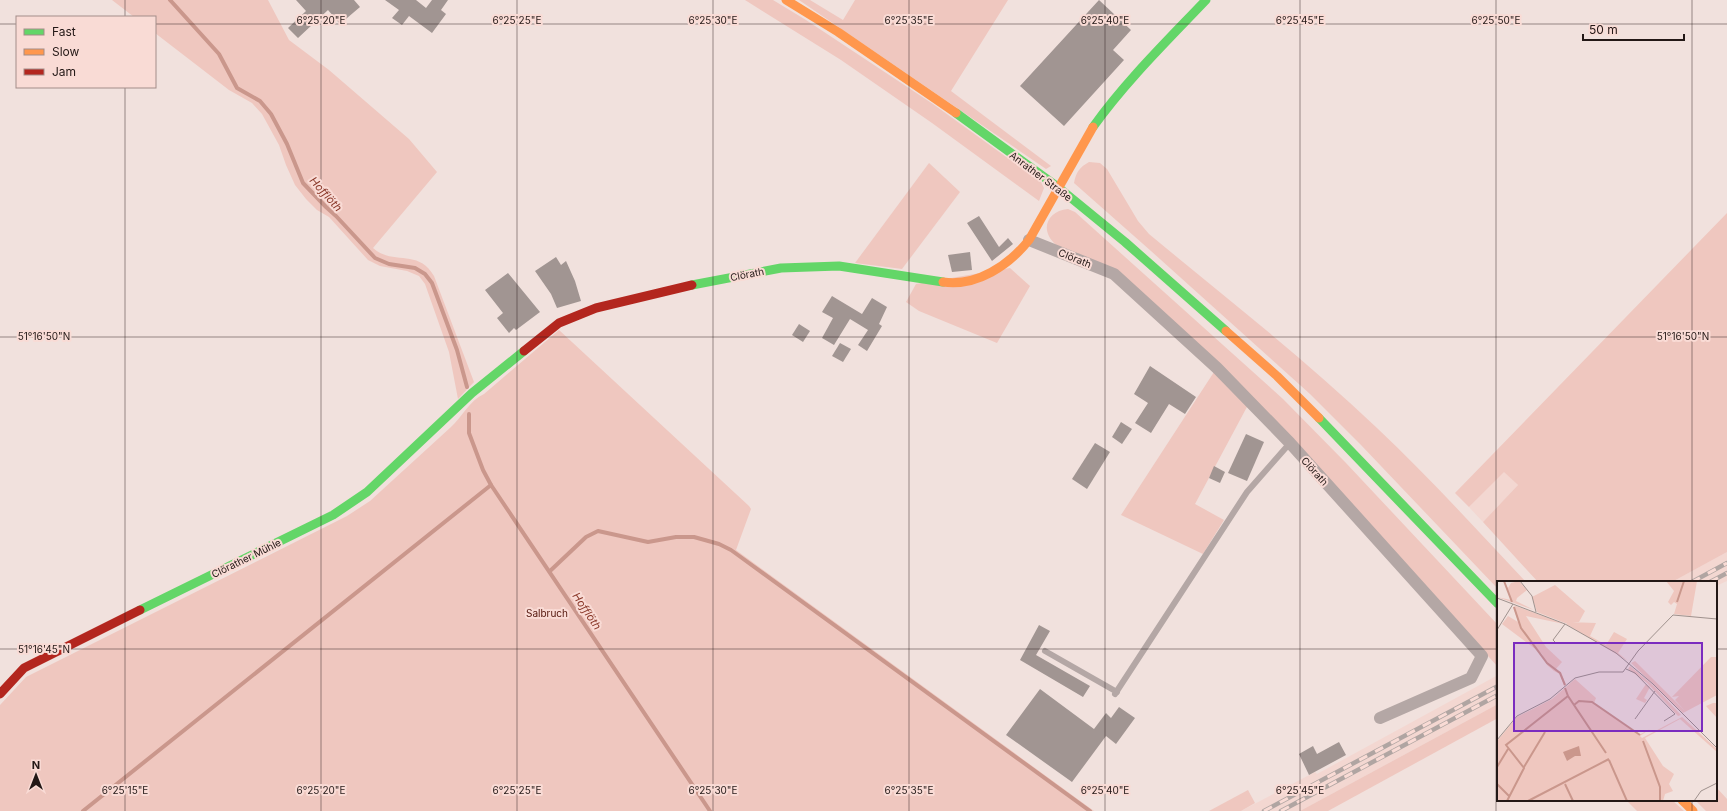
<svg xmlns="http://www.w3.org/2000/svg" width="1727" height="811" font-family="Inter,sans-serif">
<rect width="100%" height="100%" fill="#f1e1dd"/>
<g fill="#f3d7d1">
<path d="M1504,471L1518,485L1483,522L1469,507Z"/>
<path d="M1727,552V581L1716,586V582H1672Z"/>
<path d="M1498,675V704L1300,811H1241L1315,772L1317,774Z"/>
</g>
<g fill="#efc7bf">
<path d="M112,0H268L289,40L329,70L409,139L437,172L373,248C393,266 418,248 434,276L474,382L458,399L449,352L425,284L419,276L407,271L380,266L368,260L329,217L317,210L306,199L295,185L286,165L279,145L262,114L252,103L229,90L155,33V17H134Z"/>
<path d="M745,0H773L806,20L933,104L1041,182L1044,188L1039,201L932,123L841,60Z"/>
<path d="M799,0H810L843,20L855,0H1008L951,91L1051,166L1046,169Z"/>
<path d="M1089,162L1100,163L1107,169L1138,221L1149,234C1226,298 1305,359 1377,428C1429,477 1477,530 1526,582H1498V589L1361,445L1310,394L1151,251L1074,183C1076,172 1080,167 1089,162Z"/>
<path d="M929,163L960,192L902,269L855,263Z"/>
<path d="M1068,209L1075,212L1283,399L1346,463L1498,625V667L1289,437L1160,309L1056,245C1039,230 1047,211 1068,209Z"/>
<path d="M1727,213V552L1672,582H1538L1483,522L1518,485L1504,472L1469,507L1455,493Z"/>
<path d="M1010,268L1030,286L997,343L919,311L906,302L916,284Z"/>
<path d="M559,330L749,506L751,509L736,550L1094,811H0V705L26,677L347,516L370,501L451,427C462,417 470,400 484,394Z"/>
<path d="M1214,372L1248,405L1195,504L1224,520L1203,554L1121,515Z"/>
<path d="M1498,704V718L1328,811H1300Z"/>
<path d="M1716,787L1727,799V811H1706L1695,800H1716Z"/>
<path d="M1248,790L1255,803L1241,811H1209Z"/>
<path d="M1626,800H1672L1684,811H1637Z"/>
</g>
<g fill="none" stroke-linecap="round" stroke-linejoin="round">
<g stroke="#ca978c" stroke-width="4">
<path d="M170,0L219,54L237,88L260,101L271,114L287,144L303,183L326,207L336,216L375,258L389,264L415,268L425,274L432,283L457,350L467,387"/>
<path d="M469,414V433L483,470L491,485L710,811"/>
<path d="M550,571L586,537L598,531L648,542L676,537H694L719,544L731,550L1090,811"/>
<path d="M83,811L491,485"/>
</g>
</g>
<g fill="#a19592">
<path d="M296,0H354L360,7L340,24L328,10L298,38L288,28L306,11Z"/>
<path d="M385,0H416L426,8L432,0H448L441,10L446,14L432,33L409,16L402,25L392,18L399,10Z"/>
<path d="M1099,0L1131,30L1113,50L1124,60L1064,126L1020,86Z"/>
<path d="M979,216L999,247L1008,238L1013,244L992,261L967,223Z"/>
<path d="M970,252L972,270L952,272L948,255Z"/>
<path d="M556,257L561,265L566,261L575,281L581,301L557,308L551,294L535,271Z"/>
<path d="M508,273L540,312L516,330L514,328L509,333L497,318L503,313L485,290Z"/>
<path d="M832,296L862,314L872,298L887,307L879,324L882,326L867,351L858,345L868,330L850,319L834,345L822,338L833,318L822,312Z"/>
<path d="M799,324L810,331L803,342L792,335Z"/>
<path d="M840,343L851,349L843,362L832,356Z"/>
<path d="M1150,366L1196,397L1185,414L1169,404L1151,433L1135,423L1148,403L1134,394Z"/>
<path d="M1121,422L1132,429L1122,444L1112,437Z"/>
<path d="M1246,434L1264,442L1247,481L1228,473Z"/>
<path d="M1095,443L1110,452L1087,489L1072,479Z"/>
<path d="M1214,466L1225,472L1220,483L1209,478Z"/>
<path d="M1039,625L1050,631L1036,655L1090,686L1083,697L1020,660Z"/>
<path d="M1040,689L1094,729L1106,713L1111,718L1119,707L1135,718L1116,744L1106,736L1072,782L1006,735Z"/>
<path d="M1339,742L1346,755L1309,775L1299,754L1313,746L1317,754Z"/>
</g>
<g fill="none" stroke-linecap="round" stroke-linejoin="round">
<g stroke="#b4a7a5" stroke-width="6">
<path d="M1045,651L1117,692"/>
<path d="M1115,694L1247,492L1290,443"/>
</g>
<path stroke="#b4a7a5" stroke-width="12" d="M1029,240L1114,274L1217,368L1290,443L1482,656L1471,678L1380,718"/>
<g stroke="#63d668" stroke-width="9">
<path d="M956,113L1059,188L1125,242L1226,331"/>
<path d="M1093,127C1126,81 1167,41 1206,0"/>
<path d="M692,285L781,268L839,266L943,282"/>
<path d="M1319,418L1498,604"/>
<path d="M140,610L333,515L367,492L472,393L524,351"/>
</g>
<g stroke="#ff974d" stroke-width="9">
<path d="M786,0L838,32L956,113"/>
<path d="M943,282C977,287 1009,265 1029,240L1093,127"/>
<path d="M1226,331L1277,376L1319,418"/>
<path d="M1682,800L1693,811"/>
</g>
<g stroke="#b3261e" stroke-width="9">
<path d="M524,351L559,323L596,308L692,285"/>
<path d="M0,694L24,668L140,610"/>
</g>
<g stroke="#b0a5a2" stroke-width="4.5">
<g id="rail">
<path d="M1692,582L1727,563"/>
<path d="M1710,582L1727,573"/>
<path d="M1264,811L1498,686"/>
<path d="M1281,811L1498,695"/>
</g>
</g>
<use href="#rail" stroke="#f9dbd5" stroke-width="3" stroke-dasharray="9" stroke-linecap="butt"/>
</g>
<path fill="none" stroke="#231816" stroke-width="1" stroke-opacity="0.45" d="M125,0V17M321,0V811M517,0V811M713,0V811M909,0V811M1105,0V811M1300,0V811M1496,0V811M1692,0V582M0,24H17M155,24H1727M125,87V811M0,337H1727M0,649H1498M1716,649H1727M1692,800V811"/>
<g text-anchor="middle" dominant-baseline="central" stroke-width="4" stroke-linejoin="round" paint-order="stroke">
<g font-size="10" fill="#231816" stroke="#f9dbd5">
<text transform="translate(1041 176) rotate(37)">Anrather Straße</text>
<text transform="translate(1075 258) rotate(22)">Clörath</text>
<text transform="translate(747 274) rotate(-11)">Clörath</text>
<text transform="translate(1315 471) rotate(48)">Clörath</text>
<text transform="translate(246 558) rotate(-26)">Clörather Mühle</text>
</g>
<g font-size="10" fill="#501208" stroke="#f9dbd5">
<text x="547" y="613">Salbruch</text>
</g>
<g font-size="11" font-style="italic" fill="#883526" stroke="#f9dbd5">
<text transform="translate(326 194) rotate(48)">Hofflöth</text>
<text transform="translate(587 611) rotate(56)">Hofflöth</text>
</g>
</g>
<g transform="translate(1497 581)">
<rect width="220" height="220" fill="#f1e1dd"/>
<path d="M7,0L11,7L14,2L22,0L30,9L20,17L19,20L37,29L0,16L14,19ZM169,0H200L194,35L177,33L180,23L177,21L174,24L171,21L177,10ZM58,4L88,30L82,41L68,42L40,31L35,16ZM19,25L67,43L29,35L49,66L65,81L58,89L64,91L69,104L67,105L63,93L57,90L50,84L45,73L5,43L11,35L21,41L16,26ZM71,41L99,42L93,55L109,64L117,51L130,58L121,72L131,80L69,43ZM214,76H220V114L186,132L134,82L138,80L188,130L178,119L182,115L175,116ZM133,85L157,105L184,134L181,135L150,102L131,88ZM78,98L99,117L97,122L142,154L153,148L143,155L145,157L185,136L220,168V171L183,138L148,157L166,185L177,193L172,203L176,210L168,213L166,220H0V160L20,136L55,118ZM149,103L153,106L147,117L150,119L148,122L139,118ZM216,122H220V137L209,125Z" fill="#efc7bf"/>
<path d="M82,165L84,175H78L70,180L66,171Z" fill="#ca978c"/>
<path fill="none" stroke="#ca978c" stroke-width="2" d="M7,0L15,21M180,21L187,0M17,26L24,47L50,82L63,92L68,104M68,107L71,115L109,172M77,124L82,120L95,121L143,154M146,160L163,206V220M112,179L130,220M0,186L11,168M27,186L48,151M0,203L12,215M68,203L76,220M10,220L27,187L9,164L71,115M31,220L112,178"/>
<path fill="none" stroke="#9f918d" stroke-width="1" d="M23,0L35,15L39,31M0,17L68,43L119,72L156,103L220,167M0,49L16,23M58,61L56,59L68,43M129,88L138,92L178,133L167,140M138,138L158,110M0,159L20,135L53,118L78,97L102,91H126L141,70L176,34L220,38M197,220L204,210L220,202"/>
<path fill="#7b2cbf" fill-opacity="0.15" stroke="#7b2cbf" stroke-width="2" d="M17,62H205V150H17Z"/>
<rect width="220" height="220" fill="none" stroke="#231816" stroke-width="2"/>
</g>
<g font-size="10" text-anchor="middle" fill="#231816" stroke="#f9dbd5" stroke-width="4" stroke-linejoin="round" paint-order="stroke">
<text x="321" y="24">6°25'20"E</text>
<text x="517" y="24">6°25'25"E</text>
<text x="713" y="24">6°25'30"E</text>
<text x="909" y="24">6°25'35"E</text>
<text x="1105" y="24">6°25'40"E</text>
<text x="1300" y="24">6°25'45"E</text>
<text x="1496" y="24">6°25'50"E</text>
<text x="44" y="340">51°16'50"N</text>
<text x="1683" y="340">51°16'50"N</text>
<text x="44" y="653">51°16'45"N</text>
<text x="125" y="794">6°25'15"E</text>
<text x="321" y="794">6°25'20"E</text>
<text x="517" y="794">6°25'25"E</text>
<text x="713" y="794">6°25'30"E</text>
<text x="909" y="794">6°25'35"E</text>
<text x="1105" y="794">6°25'40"E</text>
<text x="1300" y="794">6°25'45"E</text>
</g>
<rect x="16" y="16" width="140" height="72" fill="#f9dbd5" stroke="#a38d89"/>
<rect x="24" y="29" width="20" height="6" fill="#63d668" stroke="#a38d89"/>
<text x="52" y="36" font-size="12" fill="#231816">Fast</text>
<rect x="24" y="49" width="20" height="6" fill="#ff974d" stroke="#a38d89"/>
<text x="52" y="56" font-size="12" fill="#231816">Slow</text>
<rect x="24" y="69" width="20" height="6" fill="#b3261e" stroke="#a38d89"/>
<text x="52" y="76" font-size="12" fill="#231816">Jam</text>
<g transform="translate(36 775)" stroke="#f9dbd5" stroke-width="3" paint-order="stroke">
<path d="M0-3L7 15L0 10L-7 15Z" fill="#231816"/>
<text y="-6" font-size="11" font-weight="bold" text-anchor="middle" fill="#231816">N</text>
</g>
<path d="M1583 34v6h101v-6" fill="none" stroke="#231816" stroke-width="2"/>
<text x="1589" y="34" font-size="12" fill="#231816" stroke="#f9dbd5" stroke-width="3" paint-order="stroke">50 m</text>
</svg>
